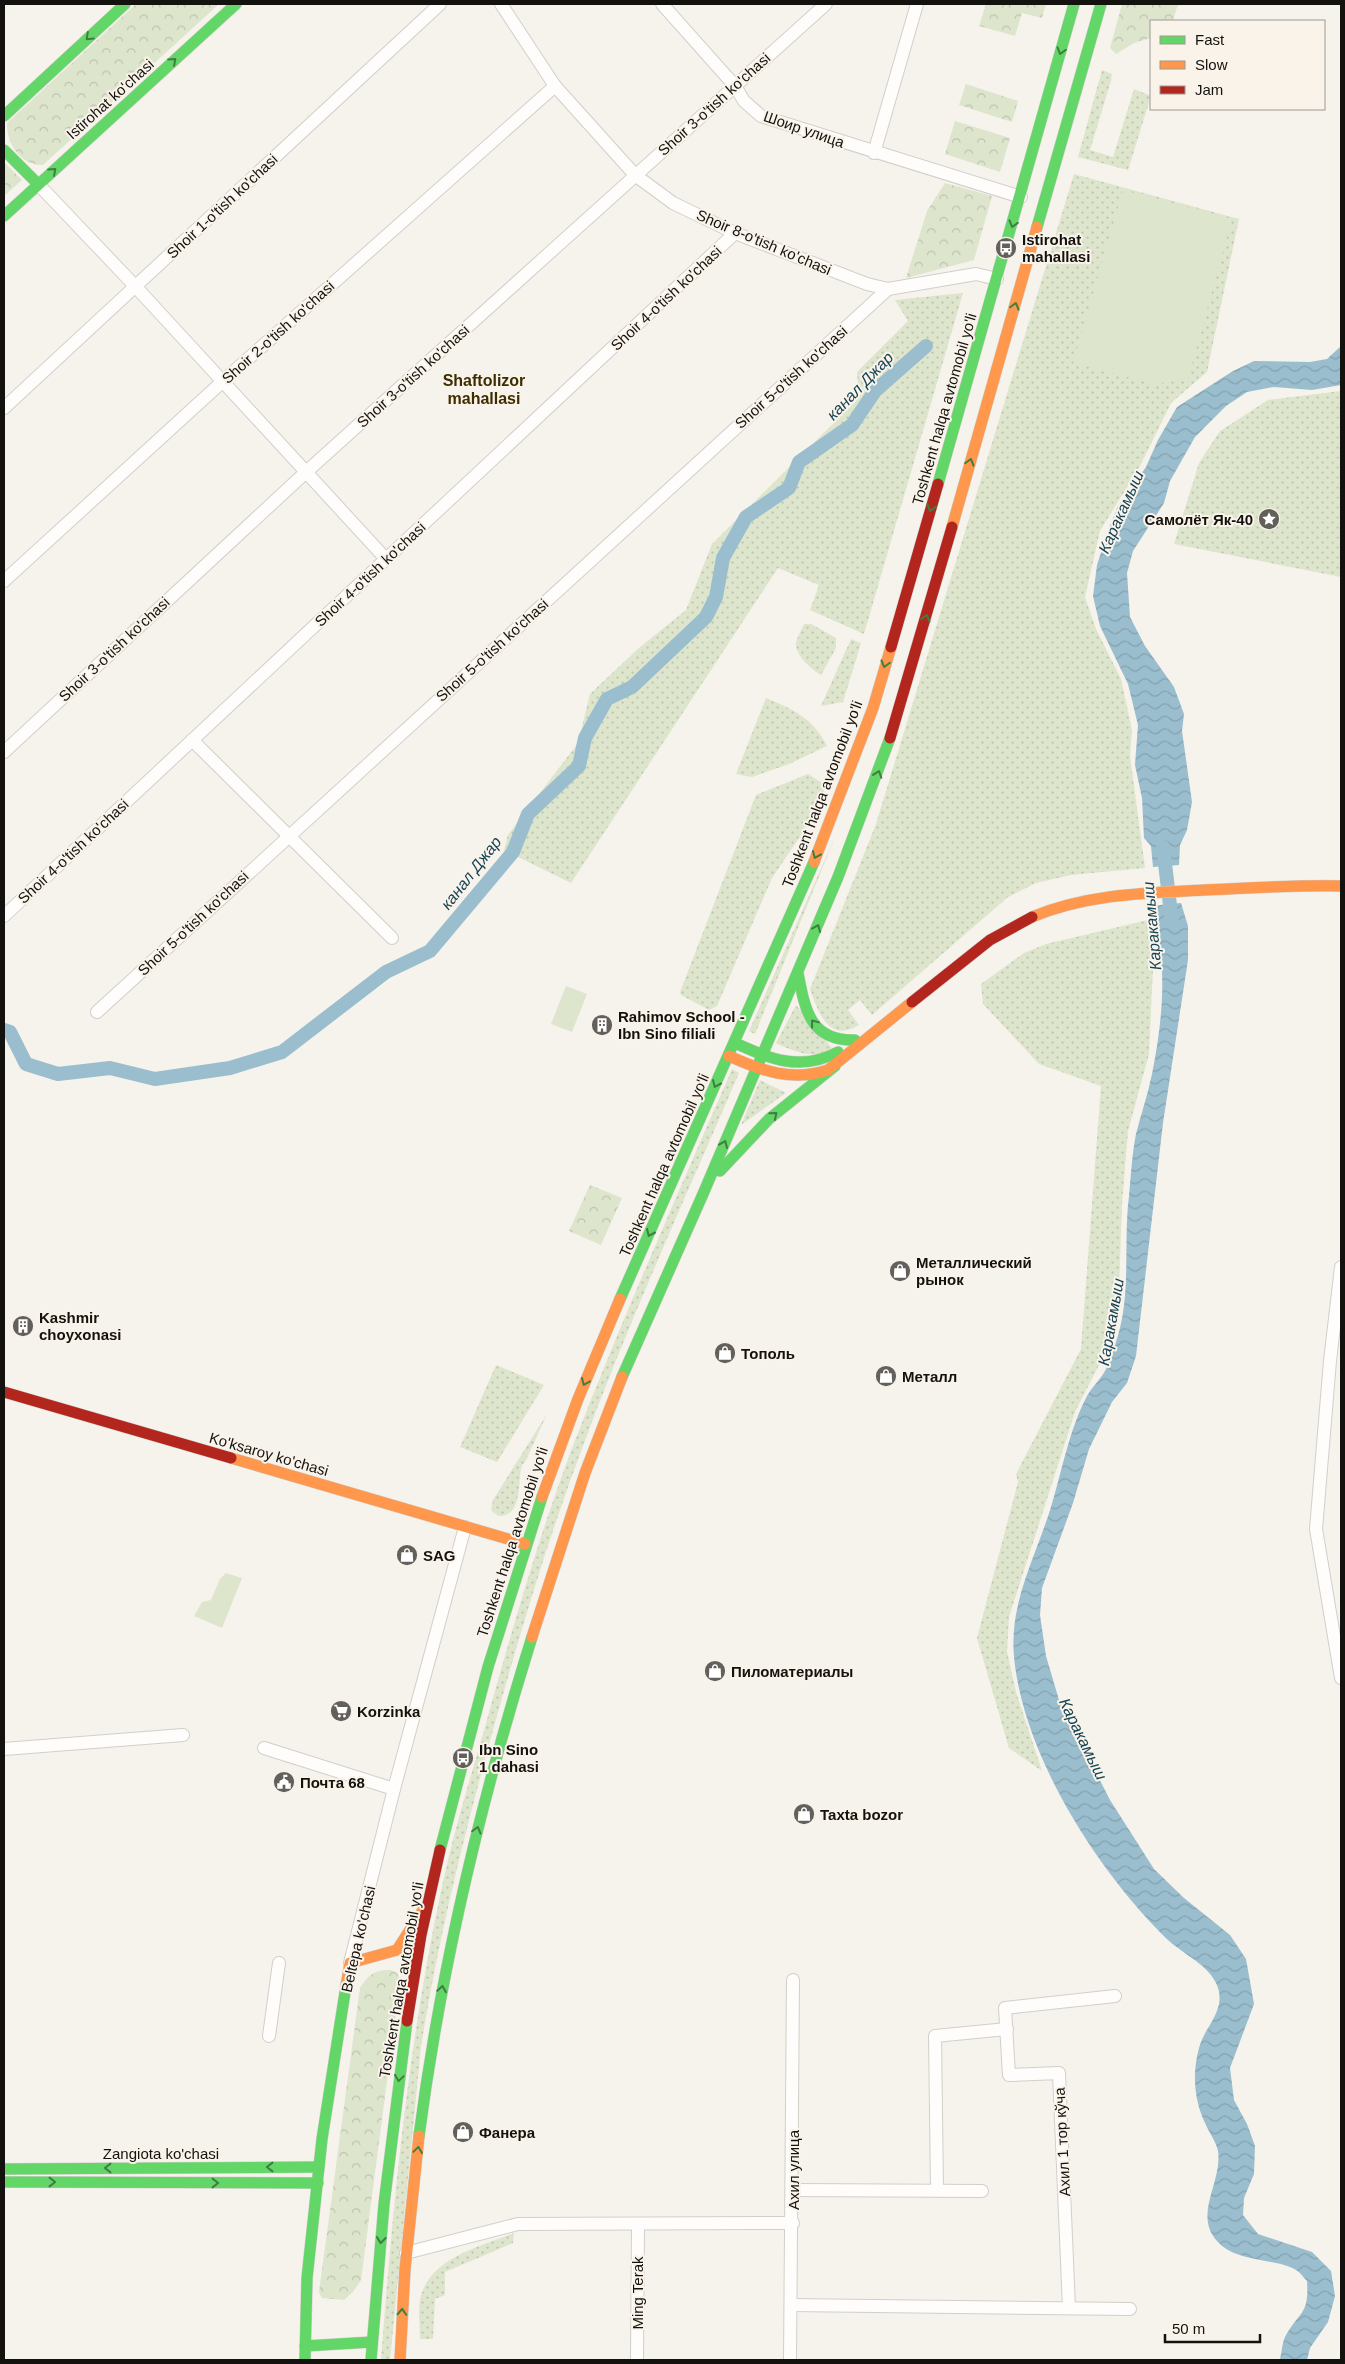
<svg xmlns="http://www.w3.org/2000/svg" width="1345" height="2364" font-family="Helvetica,sans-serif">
<defs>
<pattern id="grass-dots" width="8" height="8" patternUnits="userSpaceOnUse" patternTransform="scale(1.25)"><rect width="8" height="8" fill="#dee5cd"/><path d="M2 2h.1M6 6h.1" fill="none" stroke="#bec3af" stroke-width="1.8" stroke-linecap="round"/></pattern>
<pattern id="forest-crowns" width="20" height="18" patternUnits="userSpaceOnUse" patternTransform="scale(1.25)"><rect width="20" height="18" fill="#dee5cd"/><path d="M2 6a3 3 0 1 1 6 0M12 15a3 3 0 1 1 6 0" fill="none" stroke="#bec3af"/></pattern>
<pattern id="water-waves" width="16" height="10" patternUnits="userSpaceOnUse" patternTransform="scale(1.25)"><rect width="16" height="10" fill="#9abece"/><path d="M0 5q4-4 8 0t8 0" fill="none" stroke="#84a2b0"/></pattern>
</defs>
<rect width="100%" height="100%" fill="#f6f2ec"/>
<g fill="url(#grass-dots)">
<path d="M1102,70L1112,74L1111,81L1090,150L1113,157L1134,89L1151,96L1128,170L1078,157Z"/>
<path d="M1074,174L1239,219L1207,372L1171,403L1140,466L1100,531L1085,597L1096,629L1121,679L1132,730L1130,756L1145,868L1071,875L1036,883L1008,897L872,1015L860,1000L848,1010L859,1025C828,1044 818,1011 810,989L876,824Z"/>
<path d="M963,293L864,634L810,610L819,585L778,568L571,883L504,850L508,835L578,743L590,694L639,648L686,610L712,544L859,398L857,372L908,321L895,300Z"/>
<path d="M1341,391V577L1174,544L1199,463L1220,431L1268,400Z"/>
<path d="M804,624H811L836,638V648L821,675C812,670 795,655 796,643C797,637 802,629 804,624Z"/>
<path d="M851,639L861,643L843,702L821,706Z"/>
<path d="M766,698C794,710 812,717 827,746L789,764L752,777L736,774Z"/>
<path d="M808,774L821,782L825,794L799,838L772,878L717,1006L709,1010L681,995L680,992L756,795Z"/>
<path d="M835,837L755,1034L749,1031Z"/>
<path d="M1148,920L1153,967L1149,1054L1128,1131L1122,1204L1119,1291L1099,1365L1075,1412L1009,1617L1007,1651L1016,1692L1042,1771L1009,1748L977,1638L1018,1482L1016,1474L1081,1349L1101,1086L1039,1064L983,1004L981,984L1024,953L1046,944Z"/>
<path d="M796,1005L832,1048C816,1061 792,1051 776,1043Z"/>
<path d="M732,1069L739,1073C685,1199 627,1325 580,1454C546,1545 519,1637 493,1730C464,1836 438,1939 421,2047L390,2360H381C393,2203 408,2046 441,1891C452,1838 468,1786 483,1734C510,1636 538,1538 574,1443C623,1317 678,1193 732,1069Z"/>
<path d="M760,1080L786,1093L741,1125Z"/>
<path d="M496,1365L544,1385L497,1462L460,1447Z"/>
<path d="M547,1414L525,1462L522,1465C517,1480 524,1517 498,1516L491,1510L493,1500Z"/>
<path d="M514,2233L513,2243L445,2272V2295L435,2299L433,2339H420C420,2327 418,2312 420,2300C428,2258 480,2247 514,2233Z"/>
</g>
<g fill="url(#forest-crowns)">
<path d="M136,4H219L43,165C21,166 6,143 7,123Z"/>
<path d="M986,4H1046L1042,18L1022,13L1015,36L979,26Z"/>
<path d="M1122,4H1178L1173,21H1151V38L1134,43L1116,54L1110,48Z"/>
<path d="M966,84L1018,101L1012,122L959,105Z"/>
<path d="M955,121L1010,138L1000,172L945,154Z"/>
<path d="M4,162L22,180L4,196Z"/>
<path d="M945,183L992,196L974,260L906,278L927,211Z"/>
<path d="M590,1185L622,1198L601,1245L569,1231Z"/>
<path d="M391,1970L397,1973L400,1981L361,2280L353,2292L344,2300L322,2298L319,2292L360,1988C368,1975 375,1969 391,1970Z"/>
</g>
<g fill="#dee5cd">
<path d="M1123,190L1232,219L1188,379L1154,384L1073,363Z"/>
<path d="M566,986L587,994L572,1032L551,1024Z"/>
<path d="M226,1573L242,1578L222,1628L194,1616L202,1602L211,1600L220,1579Z"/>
</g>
<g fill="url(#water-waves)">
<path d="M1341,346V385L1312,390L1274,387L1247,392L1226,406L1195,437L1170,481L1164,503L1133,551L1127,573L1130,617L1145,646L1174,687L1184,714L1182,731L1192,802L1187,830L1180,845L1179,865L1153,867L1151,846L1144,838L1142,798L1135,765L1138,725L1128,684L1100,626L1093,596L1097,565L1108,531L1118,506L1146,467L1158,440L1177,407L1233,371L1254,361L1310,362L1327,359Z"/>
<path d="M1181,903L1188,926V960L1163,1123L1136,1356L1127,1383L1112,1402L1089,1449L1073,1503L1042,1588L1040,1615L1046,1656L1059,1700L1110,1800L1154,1869L1184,1898L1230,1935L1246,1959L1254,2004L1230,2068L1234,2100L1247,2124L1255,2146L1254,2174L1244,2198L1243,2215L1258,2234L1312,2252L1331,2271L1335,2296L1328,2322L1310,2348L1307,2360L1280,2359C1282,2352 1282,2342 1286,2335C1301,2310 1309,2314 1307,2281C1303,2277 1300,2272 1296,2270C1278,2259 1242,2262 1222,2246C1189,2218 1223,2184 1218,2151C1216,2142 1209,2132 1205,2123C1194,2099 1192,2074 1199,2048C1205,2025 1227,2011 1217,1985C1209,1967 1192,1959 1178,1948C1169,1942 1162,1934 1155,1927C1091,1860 1022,1750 1014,1656C1009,1603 1036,1556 1051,1507C1062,1471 1069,1430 1087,1396C1092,1387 1100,1380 1105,1371C1110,1362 1113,1351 1116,1342C1132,1295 1123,1244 1129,1196C1131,1175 1132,1154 1136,1134C1141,1114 1148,1094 1152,1074C1163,1019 1169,959 1150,906Z"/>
</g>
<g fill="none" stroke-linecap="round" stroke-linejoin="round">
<g stroke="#9abece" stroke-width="14">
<path d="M1163,847L1172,922"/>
<path d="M4,1030L10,1032L26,1064L58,1074L110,1068L155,1079L230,1068L282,1052L386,972L430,951L513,852L528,814L579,766L585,738L607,699L632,687L706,617L716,597L723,558L746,517L789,488L799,462L852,425L875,391L926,346"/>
</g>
<g stroke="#d2cfcb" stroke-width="14">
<g id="street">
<path d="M501,4L555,86L635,175L673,203L735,233L867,284L888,289L976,274L997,279"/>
<path d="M662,4L735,86L744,101L761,116L1021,197"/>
<path d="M874,153L917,4"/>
<path d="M38,184L135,286L386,559"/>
<path d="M4,408L440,4"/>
<path d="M4,581L222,382L555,86"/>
<path d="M192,740L392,938"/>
<path d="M4,752L305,473L826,4"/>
<path d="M4,916L735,233"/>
<path d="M97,1012L888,289"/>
<path d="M1341,1267L1330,1361L1316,1529L1341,1678"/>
<path d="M264,1748L394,1789"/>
<path d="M4,1749L183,1735"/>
<path d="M350,1963L394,1789L465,1527"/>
<path d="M269,2036L279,1963"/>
<path d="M793,2190L982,2191"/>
<path d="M937,2190L935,2036L1007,2029"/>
<path d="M406,2253L518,2224L793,2223"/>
<path d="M791,2305L1130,2309"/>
<path d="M1069,2308L1059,2073L1009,2075L1005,2008L1115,1996"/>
<path d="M637,2360L638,2225"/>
<path d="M790,2360L793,1980"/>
</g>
</g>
<g stroke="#d2cfcb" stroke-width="12">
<g id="fast">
<path d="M4,116L125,4"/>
<path d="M4,150L38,184"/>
<path d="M4,216L236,4"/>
<path d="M1037,227L1101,4"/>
<path d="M938,484L1074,4"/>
<path d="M798,973C805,1010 810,1041 855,1040"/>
<path d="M735,1043C771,1059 800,1072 838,1052"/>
<path d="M720,1171L769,1119L835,1066"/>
<path d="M620,1299L814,862"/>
<path d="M622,1377L703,1194L838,877L890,738"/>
<path d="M440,1850L488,1667L542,1497"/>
<path d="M419,2136C441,1967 481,1800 532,1637"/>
<path d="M4,2169L319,2167"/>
<path d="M4,2182L318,2183"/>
<path d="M305,2346L372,2342"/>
<path d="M305,2360L307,2278L322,2139L346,1986"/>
<path d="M371,2360L384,2204L407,2021"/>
</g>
</g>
<g stroke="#d2cfcb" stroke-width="12">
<g id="slow">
<path d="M952,527L1037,227"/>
<path d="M814,862L873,708L891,647"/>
<path d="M1032,917C1087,894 1145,893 1204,890C1250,888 1295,885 1341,886"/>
<path d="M729,1056C762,1071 792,1082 828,1070L912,1002"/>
<path d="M231,1458L525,1544"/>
<path d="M542,1497L578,1399L620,1299"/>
<path d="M532,1637L585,1473L622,1377"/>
<path d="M346,1986L350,1963L397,1950L423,1910"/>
<path d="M400,2360L405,2269L419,2136"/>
</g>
</g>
<g stroke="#d2cfcb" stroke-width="12">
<g id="jam">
<path d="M891,647L938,484"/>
<path d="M890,738L952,527"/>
<path d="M912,1002L990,940L1032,917"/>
<path d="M4,1392L231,1458"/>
<path d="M407,2021L421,1935L440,1850"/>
</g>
</g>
<use href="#street" stroke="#fefdfc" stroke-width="12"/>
<use href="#fast" stroke="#63d668" stroke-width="11"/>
<use href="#slow" stroke="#ff974d" stroke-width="11"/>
<use href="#jam" stroke="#b3261e" stroke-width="11"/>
</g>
<defs><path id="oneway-chevron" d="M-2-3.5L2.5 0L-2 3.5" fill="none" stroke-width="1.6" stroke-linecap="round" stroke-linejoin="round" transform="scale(1.25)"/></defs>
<g stroke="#3f7e40">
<use href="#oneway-chevron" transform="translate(89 37) rotate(137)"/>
<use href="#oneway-chevron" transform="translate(1061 51) rotate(106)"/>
<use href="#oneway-chevron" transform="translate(173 61) rotate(-42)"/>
<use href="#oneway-chevron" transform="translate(53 171) rotate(-42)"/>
<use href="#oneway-chevron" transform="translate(1013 224) rotate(106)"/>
<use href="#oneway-chevron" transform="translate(1015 306) rotate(-74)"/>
<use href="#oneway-chevron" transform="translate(970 462) rotate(-74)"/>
<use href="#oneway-chevron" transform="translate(931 508) rotate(106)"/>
<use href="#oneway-chevron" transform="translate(926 618) rotate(-74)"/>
<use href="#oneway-chevron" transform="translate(885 664) rotate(106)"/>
<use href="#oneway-chevron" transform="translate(878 774) rotate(-71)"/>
<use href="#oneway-chevron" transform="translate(816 855) rotate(113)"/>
<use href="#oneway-chevron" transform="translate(817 928) rotate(-67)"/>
<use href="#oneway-chevron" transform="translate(814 1023) rotate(-127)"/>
<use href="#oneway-chevron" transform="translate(716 1084) rotate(114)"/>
<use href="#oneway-chevron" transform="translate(774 1115) rotate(-39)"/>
<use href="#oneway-chevron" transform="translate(724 1144) rotate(-67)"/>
<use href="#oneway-chevron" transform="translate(650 1233) rotate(114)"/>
<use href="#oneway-chevron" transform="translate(585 1382) rotate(113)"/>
<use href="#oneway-chevron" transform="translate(477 1830) rotate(-75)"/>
<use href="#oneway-chevron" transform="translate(442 1989) rotate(-81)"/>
<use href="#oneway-chevron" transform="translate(399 2078) rotate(98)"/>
<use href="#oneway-chevron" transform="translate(418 2150) rotate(-82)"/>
<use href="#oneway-chevron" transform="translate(270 2167) rotate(180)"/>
<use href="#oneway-chevron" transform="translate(108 2168) rotate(180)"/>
<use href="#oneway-chevron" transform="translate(52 2182)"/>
<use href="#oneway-chevron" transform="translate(215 2183)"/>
<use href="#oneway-chevron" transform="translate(381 2240) rotate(96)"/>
<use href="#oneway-chevron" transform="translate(402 2312) rotate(-87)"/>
</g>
<defs>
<g id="bus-disc" transform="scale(1.125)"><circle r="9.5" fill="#63605c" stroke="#f9f3e9"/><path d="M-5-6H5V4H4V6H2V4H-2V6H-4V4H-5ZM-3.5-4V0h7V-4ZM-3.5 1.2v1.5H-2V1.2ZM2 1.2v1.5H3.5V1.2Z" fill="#fff"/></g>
<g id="sight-disc" transform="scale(1.125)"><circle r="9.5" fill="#63605c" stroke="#f9f3e9"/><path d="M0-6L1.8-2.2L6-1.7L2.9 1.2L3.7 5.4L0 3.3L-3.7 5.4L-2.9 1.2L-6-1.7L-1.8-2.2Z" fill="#fff"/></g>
<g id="building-disc" transform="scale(1.125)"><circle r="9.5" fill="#63605c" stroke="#f9f3e9"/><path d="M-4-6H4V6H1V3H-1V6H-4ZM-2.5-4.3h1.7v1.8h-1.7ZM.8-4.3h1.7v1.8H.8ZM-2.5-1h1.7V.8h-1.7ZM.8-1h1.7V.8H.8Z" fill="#fff"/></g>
<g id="shop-disc" transform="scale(1.125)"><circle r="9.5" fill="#63605c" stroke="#f9f3e9"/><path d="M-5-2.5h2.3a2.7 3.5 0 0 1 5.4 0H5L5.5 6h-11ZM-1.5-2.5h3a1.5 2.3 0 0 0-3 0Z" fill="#fff"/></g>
<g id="supermarket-disc" transform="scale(1.125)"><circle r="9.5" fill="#63605c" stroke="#f9f3e9"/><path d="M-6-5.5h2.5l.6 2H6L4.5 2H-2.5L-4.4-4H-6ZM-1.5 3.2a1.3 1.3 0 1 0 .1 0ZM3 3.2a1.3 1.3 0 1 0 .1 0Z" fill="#fff"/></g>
<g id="civic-disc" transform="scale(1.125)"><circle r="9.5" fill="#63605c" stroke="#f9f3e9"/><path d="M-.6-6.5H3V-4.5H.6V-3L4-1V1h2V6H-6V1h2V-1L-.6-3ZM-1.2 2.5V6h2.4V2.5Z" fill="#fff"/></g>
</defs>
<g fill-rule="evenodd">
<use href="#bus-disc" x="1006" y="248"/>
<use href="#sight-disc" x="1269" y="519"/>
<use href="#building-disc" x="602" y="1025"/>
<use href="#shop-disc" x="900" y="1271"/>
<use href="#building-disc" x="23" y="1326"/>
<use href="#shop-disc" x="725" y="1353"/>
<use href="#shop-disc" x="886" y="1376"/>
<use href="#shop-disc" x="407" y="1555"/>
<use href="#shop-disc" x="715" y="1671"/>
<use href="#supermarket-disc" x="341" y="1711"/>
<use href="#bus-disc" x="463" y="1758"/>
<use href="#civic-disc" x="284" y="1782"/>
<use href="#shop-disc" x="804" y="1814"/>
<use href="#shop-disc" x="463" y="2132"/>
</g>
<g text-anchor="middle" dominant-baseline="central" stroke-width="4" stroke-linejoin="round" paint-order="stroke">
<g font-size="15" fill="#14120f" stroke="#f9f3e9">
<text transform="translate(110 99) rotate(-42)">Istirohat ko'chasi</text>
<text transform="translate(714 104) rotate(-42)">Shoir 3-o'tish ko'chasi</text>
<text transform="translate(804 129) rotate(19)">Шоир улица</text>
<text transform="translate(222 206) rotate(-43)">Shoir 1-o'tish ko'chasi</text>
<text transform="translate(764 242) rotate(23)">Shoir 8-o'tish ko'chasi</text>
<text transform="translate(666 298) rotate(-43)">Shoir 4-o'tish ko'chasi</text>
<text transform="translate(278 332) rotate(-42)">Shoir 2-o'tish ko'chasi</text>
<text transform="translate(413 376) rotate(-42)">Shoir 3-o'tish ko'chasi</text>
<text transform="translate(791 377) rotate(-42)">Shoir 5-o'tish ko'chasi</text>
<text transform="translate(944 409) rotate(-74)">Toshkent halqa avtomobil yo'li</text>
<text transform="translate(370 574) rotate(-43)">Shoir 4-o'tish ko'chasi</text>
<text transform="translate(114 649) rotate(-43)">Shoir 3-o'tish ko'chasi</text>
<text transform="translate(492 650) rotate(-42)">Shoir 5-o'tish ko'chasi</text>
<text transform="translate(822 794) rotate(-69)">Toshkent halqa avtomobil yo'li</text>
<text transform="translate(73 851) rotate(-43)">Shoir 4-o'tish ko'chasi</text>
<text transform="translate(193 923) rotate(-43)">Shoir 5-o'tish ko'chasi</text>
<text transform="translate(664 1165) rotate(-66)">Toshkent halqa avtomobil yo'li</text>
<text transform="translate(269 1454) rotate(16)">Ko'ksaroy ko'chasi</text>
<text transform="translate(512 1542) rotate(-72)">Toshkent halqa avtomobil yo'li</text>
<text transform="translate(358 1939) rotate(-77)">Beltepa ko'chasi</text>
<text transform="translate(401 1980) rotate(-80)">Toshkent halqa avtomobil yo'li</text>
<text transform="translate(1062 2142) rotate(-93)">Ахил 1 тор кўча</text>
<text x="161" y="2153">Zangiota ko'chasi</text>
<text transform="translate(793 2170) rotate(-90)">Ахил улица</text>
<text transform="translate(637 2293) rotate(-90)">Ming Terak</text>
</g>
<g font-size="15" font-weight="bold" fill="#14120f" stroke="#f9f3e9" text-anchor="start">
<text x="1022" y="239">Istirohat<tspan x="1022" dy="17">mahallasi</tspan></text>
<text x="1253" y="519" text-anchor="end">Самолёт Як-40</text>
<text x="618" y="1016">Rahimov School -<tspan x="618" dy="17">Ibn Sino filiali</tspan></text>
<text x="916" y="1262">Металлический<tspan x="916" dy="17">рынок</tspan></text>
<text x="39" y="1317">Kashmir<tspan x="39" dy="17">choyxonasi</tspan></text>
<text x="741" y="1353">Тополь</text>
<text x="902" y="1376">Металл</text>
<text x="423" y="1555">SAG</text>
<text x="731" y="1671">Пиломатериалы</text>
<text x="357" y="1711">Korzinka</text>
<text x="479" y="1749">Ibn Sino<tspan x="479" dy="17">1 dahasi</tspan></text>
<text x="300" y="1782">Почта 68</text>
<text x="820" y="1814">Taxta bozor</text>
<text x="479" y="2132">Фанера</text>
</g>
<g font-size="16" font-weight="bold" fill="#3c2d03" stroke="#f9f3e9">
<text x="484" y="380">Shaftolizor<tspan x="484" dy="18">mahallasi</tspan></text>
</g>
<g font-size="16" font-style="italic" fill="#164457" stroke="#f9f3e9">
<text transform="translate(860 386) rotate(-46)">канал Джар</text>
<text transform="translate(1121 512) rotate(-66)">Каракамыш</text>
<text transform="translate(471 873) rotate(-52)">канал Джар</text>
<text transform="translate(1152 926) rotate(-95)">Каракамыш</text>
<text transform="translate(1111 1322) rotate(-80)">Каракамыш</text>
<text transform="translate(1083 1739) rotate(64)">Каракамыш</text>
</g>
</g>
<rect width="1345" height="2364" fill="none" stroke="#14120f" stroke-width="10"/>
<rect x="1150" y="20" width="175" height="90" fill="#f9f3e9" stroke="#9d9992"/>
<rect x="1160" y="36" width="25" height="8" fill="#63d668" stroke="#9d9992"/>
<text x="1195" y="45" font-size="15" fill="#14120f">Fast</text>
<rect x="1160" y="61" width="25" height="8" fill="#ff974d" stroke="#9d9992"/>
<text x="1195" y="70" font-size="15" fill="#14120f">Slow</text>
<rect x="1160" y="86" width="25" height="8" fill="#b3261e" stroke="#9d9992"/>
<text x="1195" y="95" font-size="15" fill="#14120f">Jam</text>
<path d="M1165 2334v8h95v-8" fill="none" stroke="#14120f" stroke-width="2.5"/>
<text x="1172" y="2334" font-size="15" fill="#14120f" stroke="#f9f3e9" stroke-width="4" paint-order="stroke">50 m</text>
</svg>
